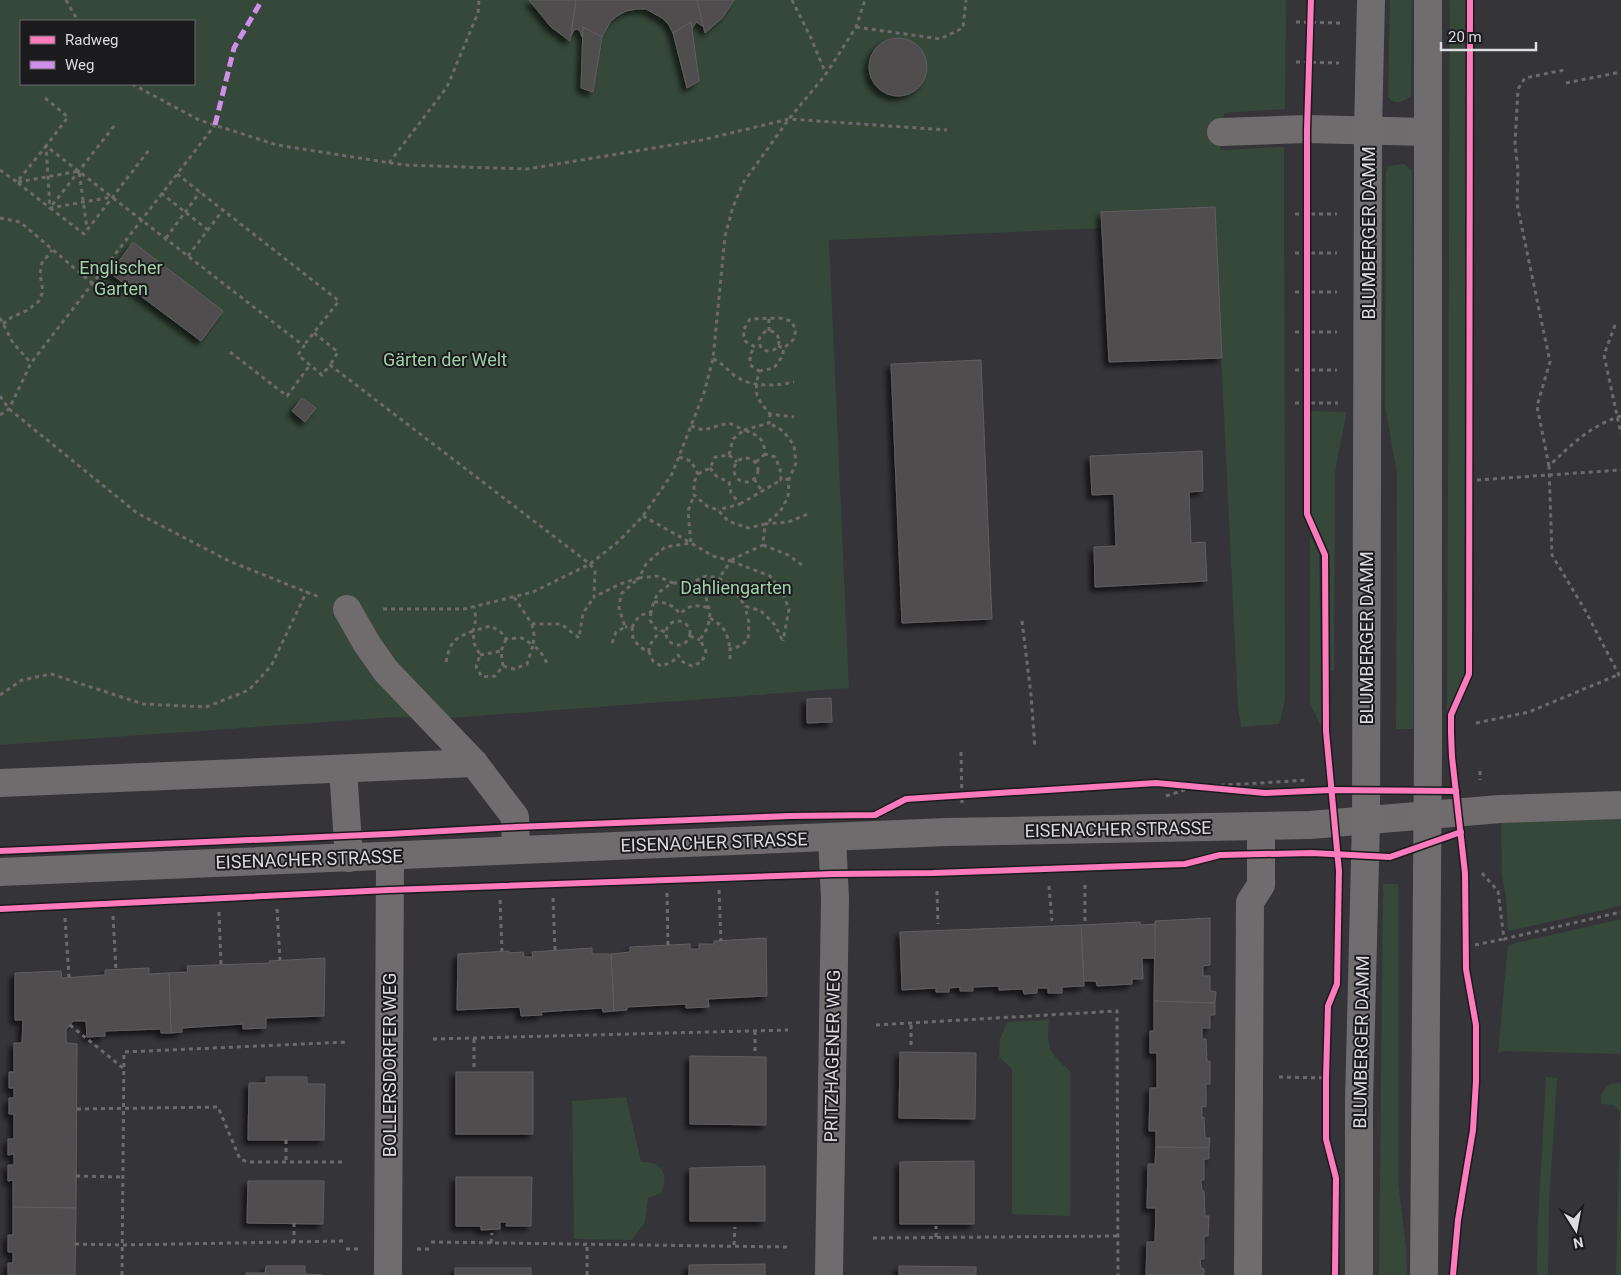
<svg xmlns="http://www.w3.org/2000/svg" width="1621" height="1275" font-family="Roboto,sans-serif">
<defs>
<filter id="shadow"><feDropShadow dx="-4.5" dy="4.5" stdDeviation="2.5" flood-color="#0009"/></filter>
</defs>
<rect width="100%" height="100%" fill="#343439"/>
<g fill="#36483a" fill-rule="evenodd">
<path d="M0,0H1286L1285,109L1224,113L1220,150L1284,147L1285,701L1279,724L1241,727L1238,707L1214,207L1102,212V228L829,240L849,688L451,718L396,717L0,745ZM21,21H194V84H21Z"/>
<path d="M1390,0H1412L1411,96C1403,102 1395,106 1388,97Z"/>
<path d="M1450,0H1467L1464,676L1447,714Z"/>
<path d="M1404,164L1412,171L1413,729H1396L1397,474L1385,405L1386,172L1388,166Z"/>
<path d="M1311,411L1346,412C1344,433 1337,453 1335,474L1334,670L1331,671L1329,551L1311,513Z"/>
<path d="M1310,534L1319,555L1322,728L1310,703Z"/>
<path d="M1621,819V906L1508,931L1506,897L1502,875L1501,823Z"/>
<path d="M1383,884H1398V1181L1406,1247L1407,1275H1379Z"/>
<path d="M1621,919V1054L1504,1051L1498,1053L1508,945Z"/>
<path d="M1049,1020C1046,1047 1049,1053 1070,1071V1216L1012,1214V1069L999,1057L1000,1039L1007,1022Z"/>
<path d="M1546,1077L1557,1078L1549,1203L1548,1275H1537L1538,1222Z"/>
<path d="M1621,1083V1275H1616L1620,1111L1613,1105L1601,1104C1600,1095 1603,1090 1610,1084Z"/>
<path d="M626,1097L641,1162C662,1161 670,1175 661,1193L648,1198L645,1222L632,1240L574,1239L572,1101Z"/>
</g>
<g fill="#4f4d4e" stroke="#605e60" filter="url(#shadow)">
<path d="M529,0H576L570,41L551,27Z"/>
<path d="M576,0H697L704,27L696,22L692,29L691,22L673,33L669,25L662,18L646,9H637L626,11L617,16L610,22L602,37L583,27L582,37L580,31L577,29L574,30L571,36Z"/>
<path d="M697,0H734L722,18L705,33Z"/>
<path d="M691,22L699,81L687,88L673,33Z"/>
<path d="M583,27L602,37L593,92L581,88Z"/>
<circle cx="898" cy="67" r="29"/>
<path d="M1215,207L1222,358L1109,362L1101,212Z"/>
<path d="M133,242L223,311L201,341L110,273Z"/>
<path d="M981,360L992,619L902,623L891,364Z"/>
<path d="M302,398L316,408L305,422L292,411Z"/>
<path d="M1202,451L1203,491L1189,492L1191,543L1205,542L1207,581L1095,587L1094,547L1116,546L1114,494L1092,495L1090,456Z"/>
<path d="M831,698L832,722L807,723V699Z"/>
<path d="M1210,918V965L1203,966V976H1210V991L1216,992L1215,1003L1154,1001L1155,921Z"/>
<path d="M1140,922V925L1155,924V958H1142L1143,979H1132V984L1097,986L1096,981H1084L1081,925Z"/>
<path d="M1081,925L1084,986L1062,987V993H1048V988H1037V993L1024,994L1023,989L999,990V986L973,987V991H960V987L949,988V992H936V988L902,990L900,932Z"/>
<path d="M766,938L767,996L708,999L709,1007L686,1008V1004L627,1007V1010L614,1011L611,954L630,952V947L690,944V949H699V944H714V941Z"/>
<path d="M592,948V954H611L614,1011L603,1012L602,1008L541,1012L542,1015L521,1016L520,1007L457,1010L458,954L509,951V953L523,952L524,957H533L532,952Z"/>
<path d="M325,958L324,1016L266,1018V1028L243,1029V1024L182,1028V1032L171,1033L169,973L188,972L187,966L270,963L269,961Z"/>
<path d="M149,968V974L169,973L171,1033H161V1029L105,1031V1036L87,1037L86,1021H73L66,1030V1043L77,1044L76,1208L13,1207V1180L8,1181V1165H14V1154L8,1155V1139H14V1114H9V1098H14V1088H9V1072H14V1043H22L23,1020H15V973L61,971L62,978L105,975V970Z"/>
<path d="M1154,1001L1215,1003V1015H1210V1028H1202V1039H1206L1207,1061H1210V1084H1206V1107L1202,1106V1118L1204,1117L1205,1138H1210L1209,1148L1156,1147V1131H1149L1150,1088H1157V1053H1150V1031H1154Z"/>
<path d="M900,1052L976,1053L975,1119L899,1118Z"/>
<path d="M690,1056L766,1057V1125L690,1124Z"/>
<rect x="456" y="1072" width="77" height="62"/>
<path d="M266,1077H307V1084H325L324,1140H248L249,1083H266Z"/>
<path d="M1156,1147L1209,1148V1159H1204V1180H1201L1202,1191H1204L1205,1216H1209L1208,1236H1204V1259H1200L1201,1268L1204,1269V1275H1146L1147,1242H1155L1156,1208H1147L1148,1164H1155Z"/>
<path d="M974,1161V1224H900V1162Z"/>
<path d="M765,1166V1221H690V1168Z"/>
<path d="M456,1177H532L531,1226H506L507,1222H500V1229L481,1230V1226H456Z"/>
<path d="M248,1181H324L323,1224L247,1223Z"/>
<path d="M13,1207L76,1208L75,1275H8V1263H13V1252H8V1235H13Z"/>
<path d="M765,1264V1275H689V1265Z"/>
<path d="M266,1266H305V1274L323,1275H246V1273H265Z"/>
<path d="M899,1266L976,1267V1275H899Z"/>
<rect x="455" y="1268" width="76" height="7"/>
</g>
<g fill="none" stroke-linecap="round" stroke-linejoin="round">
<g stroke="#6c6a6b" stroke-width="3" stroke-dasharray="4 4" stroke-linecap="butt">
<path d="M66,0L78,21"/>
<path d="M792,0L810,36L826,74"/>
<path d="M1296,22L1340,23"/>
<path d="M856,27L940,39L963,28L966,0"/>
<path d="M1296,62L1339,63"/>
<path d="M1566,83L1621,72"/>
<path d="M132,84L199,120L277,145L404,165L527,169L702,140L789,119L947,130"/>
<path d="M45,98L68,117L46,146L50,208"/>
<path d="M114,126L50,208L84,234L149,150"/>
<path d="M389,163L447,87L478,13L479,0"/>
<path d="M0,170L17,182L46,146L304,346L298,355L322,375L330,365L590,564L595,571L594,597L620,584L639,578L646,564L665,547L691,543L713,556L731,561L719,578"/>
<path d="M177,174L339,301L304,345"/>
<path d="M18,182L79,171L87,229"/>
<path d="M18,183L50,208L112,197"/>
<path d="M161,193L208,230"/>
<path d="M1295,214H1337"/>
<path d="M0,218L20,222L92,283"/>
<path d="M166,238L200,192"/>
<path d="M1295,253H1337"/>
<path d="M188,256L223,210"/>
<path d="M1295,292H1337"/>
<path d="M0,318L13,343L31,363"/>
<path d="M3,324L12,317L28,310L39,301L43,291L40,274L42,263L52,250"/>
<path d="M1615,325L1604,355L1621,434"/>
<circle cx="769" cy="341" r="10"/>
<path d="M769,331V319"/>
<path d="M1295,332H1337"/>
<path d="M314,333L338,352L330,365"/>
<path d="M778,346L784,348L793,340L796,330L791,321L780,318L750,319L743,331L745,341L755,347L750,354V365L759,371C754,395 755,396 770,414L794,417"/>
<path d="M230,352L287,396L310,365"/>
<path d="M713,359C723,363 727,370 735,376C753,388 775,386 794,382"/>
<path d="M1295,370H1337"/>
<path d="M759,371L774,368L782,357L784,348"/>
<path d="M0,396L9,409L137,513L229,561L319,597"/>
<path d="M1295,403H1338"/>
<path d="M0,415L9,409L31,363L215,125"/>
<path d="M1621,416C1590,426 1572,444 1549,466L1552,555L1585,610L1619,675H1621"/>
<path d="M691,426L703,430L729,423L744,430L769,423L770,414"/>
<path d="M729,455L737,462"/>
<path d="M679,457L691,461L698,474L694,482V495L707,506L718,510L728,521L748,528L765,524L780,512L788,497L789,479L796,463L794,445L783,431L769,423"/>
<circle cx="746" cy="470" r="12"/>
<path d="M756,462L765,454"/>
<path d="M1549,466L1537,406L1550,362L1517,204L1518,170L1515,144L1518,89L1525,78L1564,70"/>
<path d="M710,468L716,476L729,482L731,493L740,504L718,510"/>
<path d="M698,474L710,468L715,457L729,455L733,439L744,430C758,435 764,438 765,454L775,457L780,469L781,480L789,479"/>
<path d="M754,479L762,491"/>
<path d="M1477,480L1621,470"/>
<path d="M740,504L781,480"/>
<path d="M643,516L691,543L688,511L694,495"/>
<path d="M763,545L788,555L802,565"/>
<path d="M731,560L763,545L765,524L788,522L808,514"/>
<path d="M731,561L770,576L782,591L789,609L783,641"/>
<path d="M673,583H690"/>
<path d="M514,597L532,624H561L579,638L583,613L594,597"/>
<path d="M654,602C666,602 672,604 680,614C689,605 696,604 709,608"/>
<path d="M383,609H464L533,592L590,564L619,541L643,516L672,474L704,393L713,359L725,236L733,207L743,183L789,119L826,74L856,27L865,0"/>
<path d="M651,612L650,620L655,628L665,632"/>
<path d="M710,618C725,627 727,632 730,649"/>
<circle cx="678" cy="633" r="12"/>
<path d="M1022,621L1031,695L1035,748"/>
<path d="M532,624L534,635L533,645L540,651L547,663"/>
<path d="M632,627L633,639L640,647L649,652L653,661L661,666L672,662L678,655L683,662L692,666L702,662L706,651L700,640L708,627L710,613L706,597L690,583L706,576L719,578L733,588L745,606L761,611L775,625L783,642"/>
<path d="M690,636L700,640"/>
<path d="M612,643L616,632L625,627L619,608L621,594L639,578L657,576L673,583C658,591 655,595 651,612L639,616L632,627H625"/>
<path d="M649,652V646L660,631"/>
<path d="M480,655L501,651"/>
<path d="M730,659V649L740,646L748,640L749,623L745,606"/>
<path d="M446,662C450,642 454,638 473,631L474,643L480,655L476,667L482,677L495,676L503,666L514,669L527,664L533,645L522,638L506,639L500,631L490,626L473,631L476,619L474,607"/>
<path d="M503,666L501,651L506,639"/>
<path d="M0,695L22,680L51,674L143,704L206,707L249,690L271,666L307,591"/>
<path d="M1476,723L1529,712L1620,674"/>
<path d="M961,752L962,803"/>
<path d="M1480,771V780"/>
<path d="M1166,796L1194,787L1307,780"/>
<path d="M1482,873L1498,891L1504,939L1621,912"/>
<path d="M1085,885V921"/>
<path d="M1049,886L1052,921"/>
<path d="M719,890L721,941"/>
<path d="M937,891L938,924"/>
<path d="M667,893L668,945"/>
<path d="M553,898L555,950"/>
<path d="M500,900L502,951"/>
<path d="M277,909L280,960"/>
<path d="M219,912L221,965"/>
<path d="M113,916L116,970"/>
<path d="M65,918L69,977"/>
<path d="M1475,945L1504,939"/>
<path d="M70,1025L123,1068"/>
<path d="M876,1025L1117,1011L1118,1275"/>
<path d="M755,1031V1052"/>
<path d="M433,1039L788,1030"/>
<path d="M911,1045V1023"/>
<path d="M474,1067V1038"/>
<path d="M1279,1077L1330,1078"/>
<path d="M77,1109L218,1107L240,1159L248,1162H346"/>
<path d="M286,1140V1162"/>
<path d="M76,1176L123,1177"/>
<path d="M294,1223V1242"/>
<path d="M936,1237V1226"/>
<path d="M873,1238L1118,1236"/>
<path d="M431,1242L788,1247"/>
<path d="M491,1243L492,1233"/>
<path d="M75,1244L122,1245L345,1241"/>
<path d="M734,1245L735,1227"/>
<path d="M346,1249H358"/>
<path d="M417,1249H431"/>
<path d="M122,1275L124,1052L348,1042"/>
<path d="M587,1275V1244"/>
</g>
<g stroke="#706c6d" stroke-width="28">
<path d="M1221,132L1307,129L1427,132"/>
<path d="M347,609L367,644L386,671L474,763L515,817L516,850"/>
<path d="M343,769L349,858"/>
<path d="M0,783L474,763"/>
<path d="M0,872L947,832L1310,825L1500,809L1621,805"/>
<path d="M388,1275L390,856"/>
<path d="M829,1275L835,899L832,837"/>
<path d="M1248,1275L1250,902L1261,885V826"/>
</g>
<g stroke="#706d6f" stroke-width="28">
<path d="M1359,1275V1102L1366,821L1368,130L1371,0"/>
<path d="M1424,1275L1428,748V0"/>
</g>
<path stroke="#ce8fe9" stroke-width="5" stroke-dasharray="10 5" stroke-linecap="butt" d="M215,125L234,48L262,0"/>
<g stroke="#1b1b1e" stroke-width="9">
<g id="cycleway">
<path d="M1311,0L1307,129V514L1325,555L1326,731L1339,871L1337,984L1328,1006L1326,1078V1139L1336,1178L1335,1275"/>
<path d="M0,851L389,834L516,827L790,816L875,815L906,799L1156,783L1265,793L1331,790L1456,791"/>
<path d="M0,909L389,890L833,874L933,873L1185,864L1220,855L1312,853L1390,857L1461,832"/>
<path d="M1453,1275L1458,1220L1473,1130L1476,1081V1025L1466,969L1465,873L1452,757L1451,733V715L1469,674L1470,0"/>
</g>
</g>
<use href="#cycleway" stroke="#fd7abc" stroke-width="6"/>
</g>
<g text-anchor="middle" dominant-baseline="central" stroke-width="4" stroke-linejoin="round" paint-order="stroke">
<g font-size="18" fill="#dbdbe0" stroke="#1b1b1e">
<text transform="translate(1368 233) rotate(-90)">BLUMBERGER DAMM</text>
<text transform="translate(1366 638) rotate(-90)">BLUMBERGER DAMM</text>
<text transform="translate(1118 829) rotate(-1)">EISENACHER STRASSE</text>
<text transform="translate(714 842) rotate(-2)">EISENACHER STRASSE</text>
<text transform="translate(309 859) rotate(-2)">EISENACHER STRASSE</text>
<text transform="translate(1361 1042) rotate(-89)">BLUMBERGER DAMM</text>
<text transform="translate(832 1056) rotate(-89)">PRITZHAGENER WEG</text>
<text transform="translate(389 1065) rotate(-90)">BOLLERSDORFER WEG</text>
</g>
<g font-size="18" fill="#a1d1a9" stroke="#1b1b1e">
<text x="121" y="267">Englischer<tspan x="121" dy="21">Garten</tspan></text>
<text x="445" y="359">Gärten der Welt</text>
<text x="736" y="587">Dahliengarten</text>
</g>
</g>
<rect x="20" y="20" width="175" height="65" fill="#1b1b1e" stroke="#68686c"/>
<rect x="30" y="36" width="25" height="8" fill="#fd7abc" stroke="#68686c"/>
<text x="65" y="45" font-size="15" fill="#dbdbe0">Radweg</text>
<rect x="30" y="61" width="25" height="8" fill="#ce8fe9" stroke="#68686c"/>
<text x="65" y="70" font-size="15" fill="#dbdbe0">Weg</text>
<g transform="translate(1576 1230) rotate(169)" stroke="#1b1b1e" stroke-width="4" paint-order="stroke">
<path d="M0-4L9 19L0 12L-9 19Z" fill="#dbdbe0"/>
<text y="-8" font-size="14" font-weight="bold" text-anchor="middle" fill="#dbdbe0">N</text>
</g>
<path d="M1441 42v8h95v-8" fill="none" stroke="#dbdbe0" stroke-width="2.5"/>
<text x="1448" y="42" font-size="15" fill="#dbdbe0" stroke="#1b1b1e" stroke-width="4" paint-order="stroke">20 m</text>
</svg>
